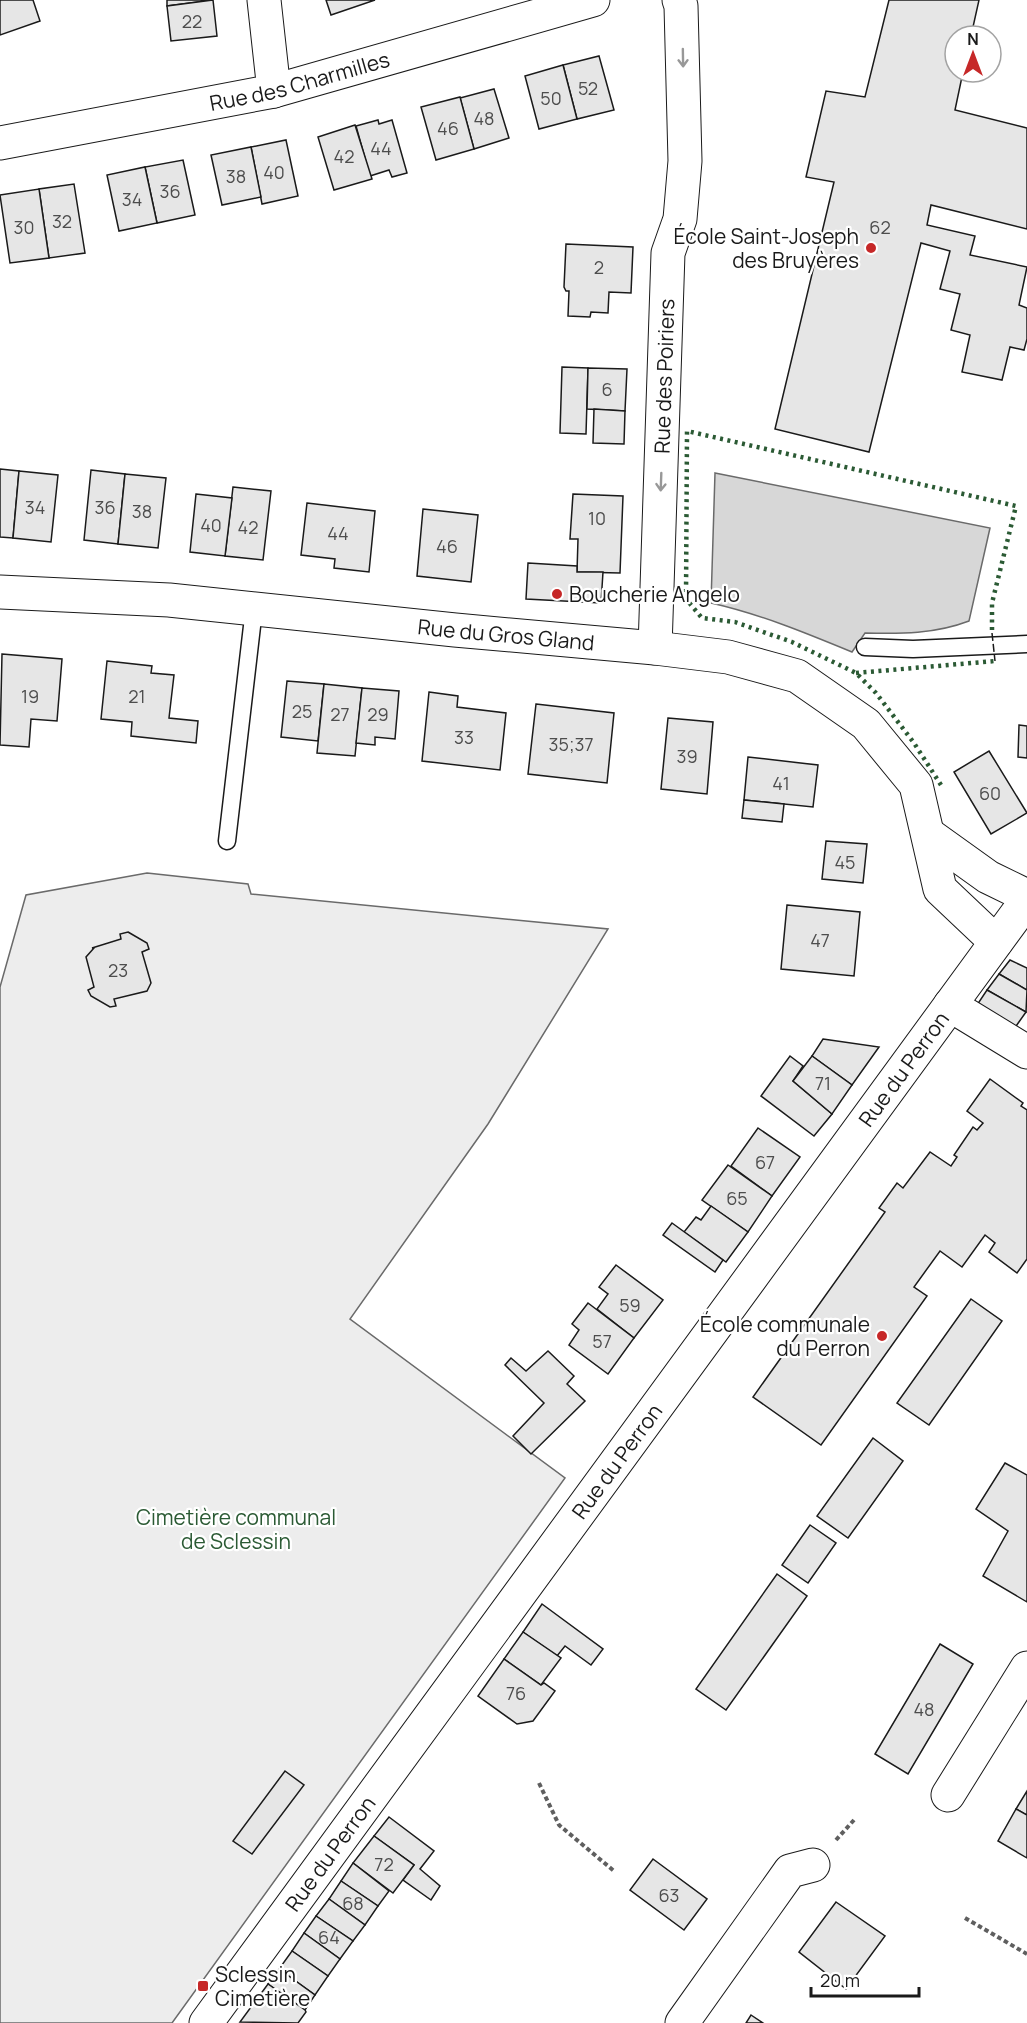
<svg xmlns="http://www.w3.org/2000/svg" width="1027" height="2023" font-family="Manrope,sans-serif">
<rect width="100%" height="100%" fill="#fff"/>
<path fill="#ededed" stroke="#6a6a6a" stroke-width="1.5" d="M147,873L248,884L251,894L608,929L488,1124L350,1319L565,1478L172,2023H0V987L26,895Z"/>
<path fill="#d7d7d7" stroke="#6a6a6a" stroke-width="1.5" d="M715,473L990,528L969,621C935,634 901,634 865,633L852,652C806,633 760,614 711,603Z"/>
<g fill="#e6e6e6" stroke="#1a1a1a" stroke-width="1.5">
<path d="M0,0H33L40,21L0,35Z"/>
<path d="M167,0H213L167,6Z"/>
<path d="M213,0L217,36L171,41L167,6Z"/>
<path d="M326,0H375L331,15Z"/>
<path d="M889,0H979L971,36H955V72H963L955,110L1027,128V229L931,205L927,225L975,236L970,255L1027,267L1019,305L1027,308V339L1024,350L1010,347L1002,380L962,372L970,335L951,330L960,294L940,289L950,251L921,243L869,452L775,429L834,182L806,177L826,91L865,97Z"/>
<path d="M599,56L614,110L577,119L563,65Z"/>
<path d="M563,65L577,119L539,129L525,76Z"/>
<path d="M494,89L509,138L474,149L460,98Z"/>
<path d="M460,97L474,149L436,160L421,107Z"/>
<path d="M378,120L379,124L392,120L407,173L392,177L389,170L370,176L356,126Z"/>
<path d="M355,125L372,179L334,190L318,137Z"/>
<path d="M286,140L298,196L262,204L251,147Z"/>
<path d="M251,147L261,197L222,205L211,155Z"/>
<path d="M183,160L195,215L157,223L145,167Z"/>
<path d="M145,167L157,223L119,231L107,175Z"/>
<path d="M74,184L85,253L49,258L39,189Z"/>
<path d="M39,189L49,258L10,263L0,195Z"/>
<path d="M566,244L633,247L631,293L609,292L608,313L591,312L590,317L568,316L569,291H566L564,287Z"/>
<path d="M562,367L588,368L586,434L560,433Z"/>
<path d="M588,368L627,369L625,411L587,409Z"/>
<path d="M594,409L625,411L624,444L593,443Z"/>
<path d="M0,469L19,471L13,538L0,537Z"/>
<path d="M91,470L125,474L118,544L84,540Z"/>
<path d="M19,471L58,475L51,542L13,538Z"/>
<path d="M125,474L166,478L158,548L118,544Z"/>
<path d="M233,487L271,491L263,560L225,556Z"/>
<path d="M196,494L232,498L225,556L190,552Z"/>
<path d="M573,494L623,496L620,573L577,572L578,539H570Z"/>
<path d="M307,503L375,511L369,572L334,568L335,559L301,555Z"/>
<path d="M423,509L478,515L471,582L417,576Z"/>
<path d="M528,563L577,566V572H603L601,603L526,599Z"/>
<path d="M2,654L62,659L57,721L31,719L29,747L0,745Z"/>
<path d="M107,661L152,666L151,673L174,675L169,718L198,721L196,743L131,736L132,722L101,719Z"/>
<path d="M287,681L324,684L318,741L281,737Z"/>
<path d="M324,684L362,688L355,756L317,753Z"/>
<path d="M362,688L399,691L395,739L375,737V745L356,743Z"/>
<path d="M429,692L458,696L457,707L506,713L500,770L422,761Z"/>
<path d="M536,704L614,713L607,783L528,774Z"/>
<path d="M668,718L713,722L707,794L661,789Z"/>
<path d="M1019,725L1027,726V758L1018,757Z"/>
<path d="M989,751L1027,813L991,834L954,772Z"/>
<path d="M748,757L818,765L813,807L744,800Z"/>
<path d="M744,800L784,804L782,822L742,818Z"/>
<path d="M826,841L867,844L863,883L822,879Z"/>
<path d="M787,905L860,912L854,976L781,969Z"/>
<path d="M128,932L147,943L149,949L142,952L151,983L147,991L114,999L116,1006L110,1007L91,996L88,990L94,987L86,957L94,948H92L121,939L120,934Z"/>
<path d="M1010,960L1027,968V990L999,974Z"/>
<path d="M999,974L1027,990L1026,1012L987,990Z"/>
<path d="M987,990L1026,1012L1014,1029L977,1005Z"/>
<path d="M823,1039L879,1047L852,1085L812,1056Z"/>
<path d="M790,1056L803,1066L793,1081L832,1114L814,1136L761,1096Z"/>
<path d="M812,1056L852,1085L832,1114L793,1081Z"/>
<path d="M990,1079L1023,1103L1021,1106L1027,1110V1259L1017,1273L989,1252L995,1243L985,1235L962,1267L940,1251L914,1287L927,1296L821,1445L753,1397L885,1212L879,1208L897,1183L903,1188L930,1152L951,1166L957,1157L954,1155L973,1127L977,1130L983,1123L967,1111Z"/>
<path d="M758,1128L800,1157L772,1196L731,1166Z"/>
<path d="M728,1165L772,1196L748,1232L702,1200Z"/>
<path d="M711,1206L748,1232L726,1262L684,1232L696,1217L701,1220Z"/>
<path d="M672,1223L723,1260L715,1272L663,1235Z"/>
<path d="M616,1265L663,1300L634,1338L597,1309L608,1294L599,1287Z"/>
<path d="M971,1299L1002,1321L929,1425L897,1403Z"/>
<path d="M588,1303L634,1338L608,1374L569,1345L579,1330L572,1324Z"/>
<path d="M548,1351L574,1376L567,1384L585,1401L531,1454L513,1436L544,1403L505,1365L511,1358L526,1371Z"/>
<path d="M873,1438L903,1461L848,1538L817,1516Z"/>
<path d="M1005,1463L1027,1475V1602L983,1576L1008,1531L976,1509Z"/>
<path d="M810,1525L836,1543L808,1583L782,1565Z"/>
<path d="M777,1574L807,1596L726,1710L696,1689Z"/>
<path d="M542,1604L603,1649L591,1665L565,1646L557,1656L523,1632Z"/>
<path d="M523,1632L561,1658L541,1685L504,1659Z"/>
<path d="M940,1644L973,1664L908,1774L875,1754Z"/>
<path d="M504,1659L541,1685L544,1683L555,1691L533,1721L517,1724L478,1696Z"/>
<path d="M285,1771L304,1785L252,1854L233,1841Z"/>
<path d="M1027,1791V1815L1016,1809Z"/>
<path d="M1016,1809L1027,1815V1858L998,1841Z"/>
<path d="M389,1817L434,1851L420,1869L440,1886L431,1900L403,1880L414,1865L374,1836Z"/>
<path d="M374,1836L414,1865L393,1893L353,1863Z"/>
<path d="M653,1859L707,1899L684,1930L630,1890Z"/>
<path d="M353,1863L389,1891L378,1906L341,1881Z"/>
<path d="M341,1881L378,1906L365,1925L329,1899Z"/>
<path d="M329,1899L365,1925L353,1941L316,1916Z"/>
<path d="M836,1902L885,1936L846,1989L799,1952Z"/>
<path d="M316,1916L353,1941L340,1959L304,1933Z"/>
<path d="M304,1933L340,1959L328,1976L292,1951Z"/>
<path d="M292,1951L328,1976L315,1995L279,1969Z"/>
<path d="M279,1969L315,1995L305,2010L268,1984Z"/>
<path d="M268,1984L305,2010L306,2012L298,2023L240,2022Z"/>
<path d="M751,2015L763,2023H746Z"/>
</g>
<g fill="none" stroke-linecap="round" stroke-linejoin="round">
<g stroke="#1a1a1a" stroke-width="19">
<g id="lane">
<path d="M865,647L913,649L1027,644"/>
<path d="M227,841L254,609"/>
</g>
</g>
<g stroke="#1a1a1a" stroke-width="35">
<g id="street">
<path d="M264,0L274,91"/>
<path id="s1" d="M0,143L274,91L593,0"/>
<path id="s2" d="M0,592L169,600L455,630L655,648L728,657L797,676L866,724L916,785L940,889L996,942"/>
<path id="s3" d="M655,648L668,253L680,219L685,161L681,6L679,0"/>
<path d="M928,834L988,877L1027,896"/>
<path d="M950,1005L1027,1052"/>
<path d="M948,1795L1027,1668"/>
<path id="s4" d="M206,2023L1027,900"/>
<path d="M682,2023L790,1871L813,1865"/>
</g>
</g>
<g stroke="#5f5f5f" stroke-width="4" stroke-dasharray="4.5 3" stroke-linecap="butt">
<path d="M539,1783L559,1825L614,1871"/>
<path d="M836,1840L854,1820"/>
<path d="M965,1918L1027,1954"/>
</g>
<use href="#lane" stroke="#fff" stroke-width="16"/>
<use href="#street" stroke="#fff" stroke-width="33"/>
<g stroke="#2b5a34" stroke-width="4.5" stroke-dasharray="3 4.5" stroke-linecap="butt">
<path d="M856,673L995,661"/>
<path d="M941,785L914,743L876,693L856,673L792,642L735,622L702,618L686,599L687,431L1016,506L992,603V633"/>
</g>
<path stroke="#1a1a1a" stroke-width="1.5" stroke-dasharray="8 3" stroke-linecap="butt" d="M992,633L995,661"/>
</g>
<defs><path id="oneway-shaft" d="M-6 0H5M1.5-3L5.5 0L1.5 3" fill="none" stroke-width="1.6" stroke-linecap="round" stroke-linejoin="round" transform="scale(1.5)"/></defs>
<g stroke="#989898">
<use href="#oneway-shaft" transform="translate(683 58) rotate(89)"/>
<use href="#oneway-shaft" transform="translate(661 482) rotate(92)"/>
</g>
<g fill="#c62828" stroke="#fff" stroke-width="2">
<circle cx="871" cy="248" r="6"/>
<circle cx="557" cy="594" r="6"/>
<circle cx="882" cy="1336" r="6"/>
<rect x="197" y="1980" width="12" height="12" rx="3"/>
</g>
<g text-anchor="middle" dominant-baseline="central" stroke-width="4.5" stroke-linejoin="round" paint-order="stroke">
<g font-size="18" fill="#4d4d4d">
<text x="192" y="21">22</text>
<text x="588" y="88">52</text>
<text x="551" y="98">50</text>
<text x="484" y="118">48</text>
<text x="448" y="128">46</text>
<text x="381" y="148">44</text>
<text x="344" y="156">42</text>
<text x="274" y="172">40</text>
<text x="236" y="176">38</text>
<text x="170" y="191">36</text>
<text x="132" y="199">34</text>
<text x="62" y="221">32</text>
<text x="24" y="227">30</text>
<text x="880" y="227">62</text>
<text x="599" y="267">2</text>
<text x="607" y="389">6</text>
<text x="35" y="507">34</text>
<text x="105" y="507">36</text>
<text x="142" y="511">38</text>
<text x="597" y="518">10</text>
<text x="211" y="525">40</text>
<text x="248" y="527">42</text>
<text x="338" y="533">44</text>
<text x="447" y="546">46</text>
<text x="30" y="696">19</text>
<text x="137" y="696">21</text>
<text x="302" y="711">25</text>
<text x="340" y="714">27</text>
<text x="378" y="714">29</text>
<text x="464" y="737">33</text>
<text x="571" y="744">35;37</text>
<text x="687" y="756">39</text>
<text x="781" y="783">41</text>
<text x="990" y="793">60</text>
<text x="845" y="862">45</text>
<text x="820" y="940">47</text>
<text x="118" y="970">23</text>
<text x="823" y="1083">71</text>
<text x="765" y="1162">67</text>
<text x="737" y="1198">65</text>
<text x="630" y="1305">59</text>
<text x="602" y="1341">57</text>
<text x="516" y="1693">76</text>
<text x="924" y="1709">48</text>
<text x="384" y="1864">72</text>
<text x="669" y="1895">63</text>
<text x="353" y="1903">68</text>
<text x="329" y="1937">64</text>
</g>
<g font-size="21" fill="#1a1a1a" stroke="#fff">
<text stroke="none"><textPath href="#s1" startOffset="306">Rue des Charmilles</textPath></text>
<text stroke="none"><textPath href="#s3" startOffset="272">Rue des Poiriers</textPath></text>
<text stroke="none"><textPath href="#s2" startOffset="508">Rue du Gros Gland</textPath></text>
<text stroke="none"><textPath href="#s4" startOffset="1182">Rue du Perron</textPath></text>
<text stroke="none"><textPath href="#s4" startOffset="696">Rue du Perron</textPath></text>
<text stroke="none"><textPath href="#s4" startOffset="210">Rue du Perron</textPath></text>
</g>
<g font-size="21" fill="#1a1a1a" stroke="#fff" text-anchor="end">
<text x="859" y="236">École Saint-Joseph<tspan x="859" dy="24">des Bruyères</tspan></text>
<text x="569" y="594" text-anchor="start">Boucherie Angelo</text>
<text x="870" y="1324">École communale<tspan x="870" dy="24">du Perron</tspan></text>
<text x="215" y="1974" text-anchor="start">Sclessin<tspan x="215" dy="24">Cimetière</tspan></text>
</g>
<g font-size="21" fill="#2b5a34" stroke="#fff">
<text x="236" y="1517">Cimetière communal<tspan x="236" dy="24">de Sclessin</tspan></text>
</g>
</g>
<g transform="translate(973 54)"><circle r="28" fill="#ffffff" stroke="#a3a3a3" stroke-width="1.5"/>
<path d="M0-4.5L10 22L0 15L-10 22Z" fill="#c62828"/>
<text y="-9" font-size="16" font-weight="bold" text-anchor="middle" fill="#1a1a1a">N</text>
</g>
<path d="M811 1987v9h108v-9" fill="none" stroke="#1a1a1a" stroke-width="3"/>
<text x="820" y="1987" font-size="18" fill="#1a1a1a" stroke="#ffffff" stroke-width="4.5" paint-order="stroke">20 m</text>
</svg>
